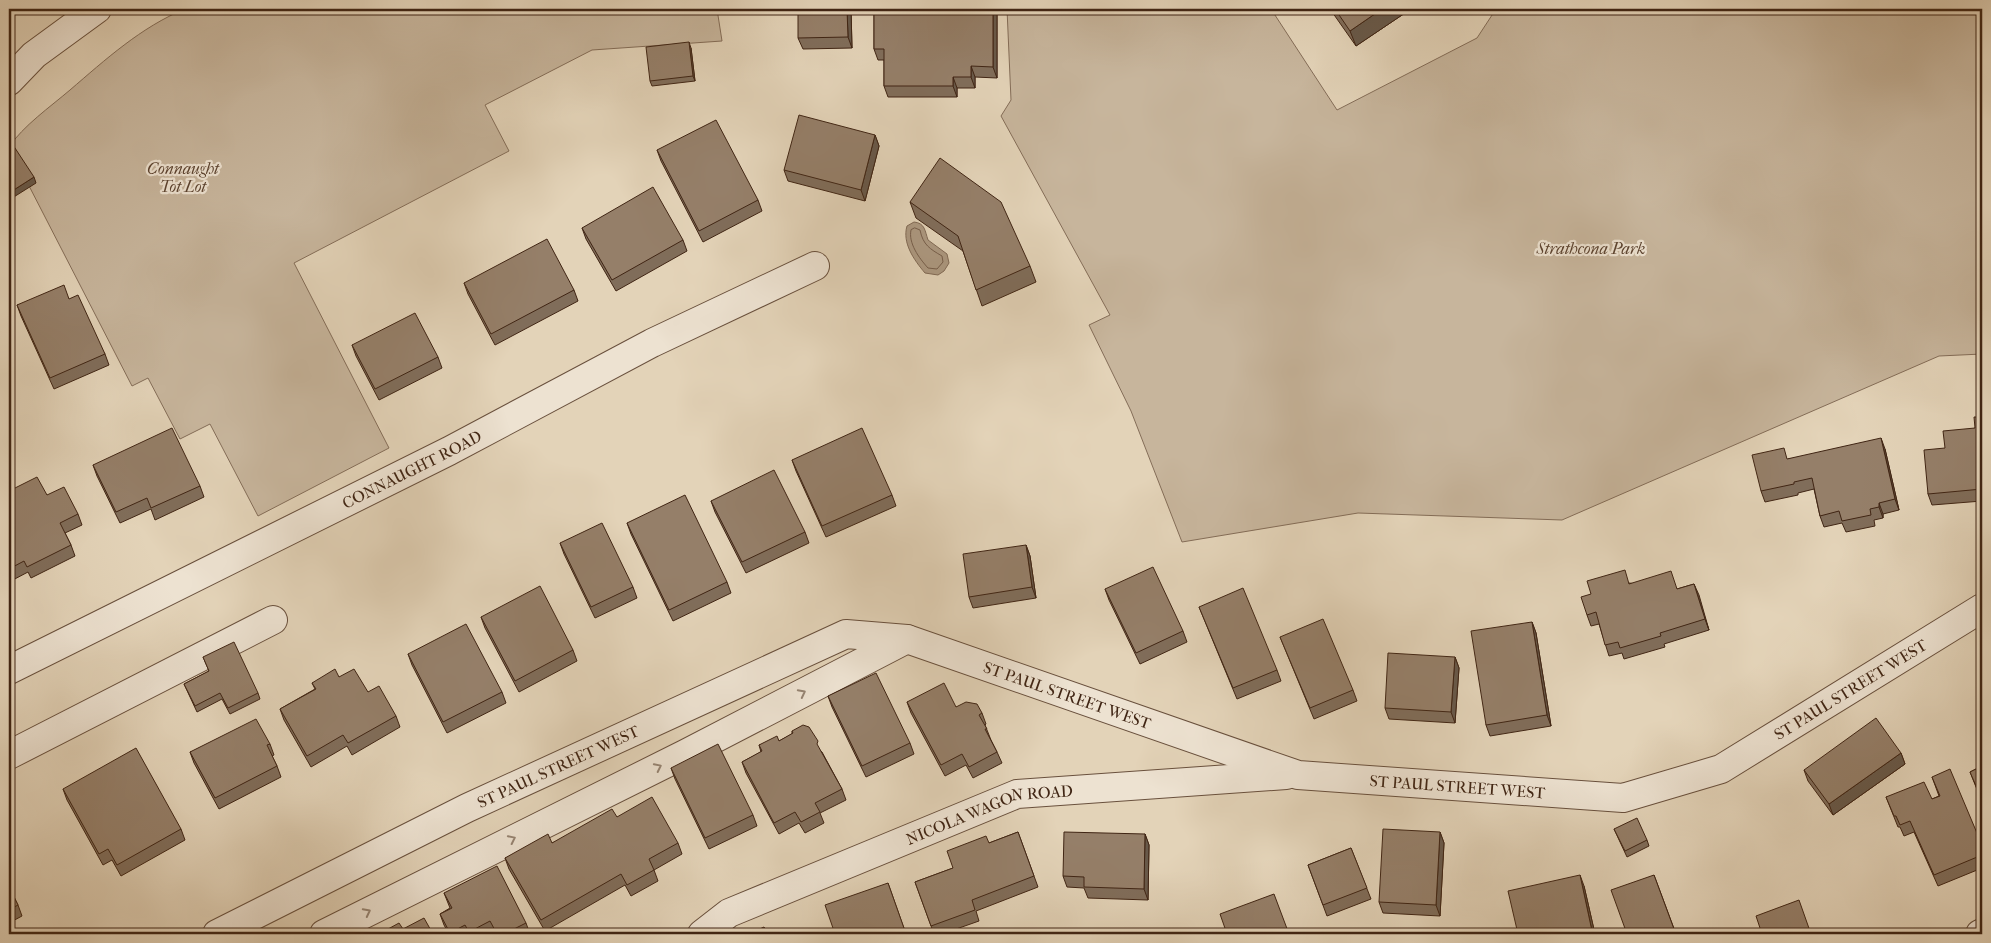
<svg xmlns="http://www.w3.org/2000/svg" width="1991" height="943" font-family="'IM FELL French Canon',serif">
<rect width="100%" height="100%" fill="#e3d3b8"/>
<filter id="stains"><feTurbulence type="fractalNoise" baseFrequency=".004" numOctaves="4"/><feColorMatrix values="0 0 0 0 .2 0 0 0 0 .09 0 0 0 0 .02 0 0 0 .5 -.17"/></filter>
<radialGradient id="worn" r=".72"><stop offset=".6" stop-color="#630" stop-opacity="0"/><stop offset="1" stop-color="#630" stop-opacity=".3"/></radialGradient>
<g fill="#c7b59c" stroke="#846d58">
<path d="M185,9H717L722,41L592,50L485,105L509,151L294,263L389,448L258,516L210,424L180,439L148,378L132,386L9,147C23,126 50,107 70,90C105,60 141,27 185,9Z"/>
<path d="M1007,9H1271L1337,110L1477,38L1496,9H1979V44H1982V354L1939,356L1562,520L1358,513L1182,542L1131,411L1089,325L1110,315L1001,116L1011,100Z"/>
</g>
<path fill="#ac9880" stroke="#816a55" d="M914,222C925,223 925,231 928,240L947,254L949,263L944,271L938,275L925,273C914,260 902,243 907,226Z"/>
<g fill="none" stroke-linecap="round" stroke-linejoin="round">
<path stroke="#765e4a" stroke-width="1" d="M915,228L920,230C923,245 930,249 942,256L943,262L937,269L928,268C919,258 908,243 911,230Z"/>
<g stroke="#69503d" stroke-width="30">
<g id="minor">
<path d="M9,81L34,55L97,9"/>
<path id="s1" d="M9,670L449,451L652,343L815,266"/>
<path d="M9,755L273,620"/>
<path id="s2" d="M217,934L467,808L846,634L907,639L1298,775L1623,798L1721,769L1982,608"/>
<path d="M324,934L685,754L907,639"/>
<path id="s3" d="M702,934L729,913L1017,794L1286,775"/>
<path d="M1980,934L1982,933"/>
</g>
</g>
<use href="#minor" stroke="#ede2d1" stroke-width="28"/>
</g>
<g fill="#806d5a" stroke="#402514">
<path d="M851,9L852,48L803,49L798,38Z"/>
<path d="M874,9H996L997,11V78L975,77V88H957V97H888L884,86V60H878L874,49Z"/>
<path d="M1330,9H1411L1356,46Z"/>
<path d="M691,48L695,81L652,86L650,81Z"/>
<path d="M875,135L879,146L865,201L788,181L784,170Z"/>
<path d="M657,150L758,200L762,211L703,242L661,161Z"/>
<path d="M910,202L1030,266L1036,282L982,306L963,251L916,218Z"/>
<path d="M582,228L683,240L687,251L616,291L586,239Z"/>
<path d="M464,283L574,290L578,301L495,345L468,294Z"/>
<path d="M69,299L105,354L109,365L54,389L21,316L17,305Z"/>
<path d="M352,345L438,357L442,368L379,400L356,356Z"/>
<path d="M1982,417V501L1932,505L1928,494L1945,448L1975,428Z"/>
<path d="M1885,449L1899,510L1883,514V518L1874,520L1875,526L1846,532L1842,523L1824,527L1820,516L1814,489L1798,493V495L1765,502L1761,491L1788,459Z"/>
<path d="M792,460L892,495L896,506L826,537L796,471Z"/>
<path d="M93,465L200,486L204,497L155,520L151,509L120,523L97,476Z"/>
<path d="M9,491L47,495L78,514L82,525L65,533L71,545L75,556L31,578L28,572L9,582Z"/>
<path d="M711,501L805,532L809,543L746,573L715,512Z"/>
<path d="M627,523L727,582L731,593L673,621L631,534Z"/>
<path d="M560,543L633,587L637,598L595,618L564,554Z"/>
<path d="M1026,545L1030,556L1036,598L973,608L969,597Z"/>
<path d="M1629,583L1677,589L1694,584L1709,630L1664,644L1665,647L1624,659L1622,653L1609,656L1599,624L1591,626L1587,615Z"/>
<path d="M1105,589L1183,631L1187,642L1140,664L1109,600Z"/>
<path d="M1199,607L1277,670L1281,681L1237,699Z"/>
<path d="M481,617L573,650L577,661L519,692L485,628Z"/>
<path d="M1532,622L1536,633L1551,726L1490,736L1486,725Z"/>
<path d="M1280,637L1353,690L1357,701L1314,719Z"/>
<path d="M408,654L502,692L506,703L447,733L412,665Z"/>
<path d="M203,657L258,693L260,699L230,714L222,699L197,712L184,684L209,671Z"/>
<path d="M1455,657L1459,668L1455,723L1389,719L1385,708Z"/>
<path d="M339,677L368,692L396,716L400,727L352,755L347,746L311,767L284,720L280,709L315,689L312,683Z"/>
<path d="M828,696L910,743L914,754L866,777L832,707Z"/>
<path d="M907,702L956,707L982,713L986,724L985,725L991,740L997,752L1002,763L973,778L966,765L945,776L911,713Z"/>
<path d="M792,731L822,752L842,789L846,800L820,813L824,823L805,833L799,823L779,834L746,773L742,762L761,752L759,745L779,741L792,734Z"/>
<path d="M270,744L274,755L272,756L277,766L281,777L219,809L194,763L190,752Z"/>
<path d="M1901,753L1905,764L1833,815L1808,781L1804,770Z"/>
<path d="M1982,766V802L1970,772Z"/>
<path d="M671,768L753,815L757,826L709,849L675,779Z"/>
<path d="M1932,777L1982,845V868L1938,886L1914,832L1904,836L1900,827H1898L1886,797L1932,799L1939,796Z"/>
<path d="M63,789L181,829L185,840L121,876L112,860L103,865L67,800Z"/>
<path d="M617,817L678,843L682,854L654,870L658,881L631,896L625,885L545,931L509,869L505,858L552,843Z"/>
<path d="M1614,829L1647,840L1649,846L1627,857Z"/>
<path d="M1018,832L1038,887L976,911L979,921L942,934H934L915,882L953,868L989,843Z"/>
<path d="M1440,832L1444,843L1440,916L1383,913L1379,902Z"/>
<path d="M1145,834L1149,845L1148,900L1088,898L1084,888L1067,887L1063,876Z"/>
<path d="M1351,848L1371,899L1327,916L1308,865Z"/>
<path d="M1654,875L1676,934H1627Z"/>
<path d="M888,883L906,934H835Z"/>
<path d="M1584,886L1595,934H1518Z"/>
<path d="M9,887L18,905L22,916L9,923Z"/>
<path d="M444,893L526,923L530,934H495L494,932L489,934H449L444,925L440,914L450,908Z"/>
</g>
<g fill="#68594a" stroke="#402514">
<path d="M847,9H851L852,48L848,37Z"/>
<path d="M993,9H996L997,11V78L993,67Z"/>
<path d="M1382,9H1411L1356,46L1350,31Z"/>
<path d="M689,42L691,48L695,81L693,76Z"/>
<path d="M971,66L975,77V88L971,77Z"/>
<path d="M953,77L957,88V97L953,86Z"/>
<path d="M875,135L879,146L865,201L861,190Z"/>
<path d="M34,177L36,183L9,200V193Z"/>
<path d="M1881,438L1885,449L1899,510L1895,499Z"/>
<path d="M1879,503L1883,514V518L1879,507Z"/>
<path d="M1026,545L1030,556L1036,598L1032,587Z"/>
<path d="M1694,584L1699,595L1709,630L1705,619Z"/>
<path d="M1532,622L1536,633L1551,726L1547,715Z"/>
<path d="M1455,657L1459,668L1455,723L1451,712Z"/>
<path d="M1901,753L1905,764L1833,815L1829,804Z"/>
<path d="M1440,832L1444,843L1440,916L1436,905Z"/>
<path d="M1145,834L1149,845L1148,900L1144,889Z"/>
<path d="M1580,875L1584,886L1595,934H1594L1592,931Z"/>
</g>
<g fill="#957f69" stroke="#402514">
<path d="M798,9H847L848,37L798,38Z"/>
<path d="M874,9H993V67L971,66V77H953V86H884V49H874Z"/>
<path d="M1335,9H1382L1350,31Z"/>
<path d="M689,42L693,76L650,81L646,47Z"/>
<path d="M799,115L875,135L861,190L784,170Z"/>
<path d="M716,120L758,200L699,231L657,150Z"/>
<path d="M13,145L34,177L9,193V148Z"/>
<path d="M940,158L1001,202L1030,266L976,290L958,236L910,202Z"/>
<path d="M653,187L683,240L612,280L582,228Z"/>
<path d="M547,239L574,290L491,334L464,283Z"/>
<path d="M64,285L69,299L78,295L105,354L50,378L17,305Z"/>
<path d="M415,313L438,357L375,389L352,345Z"/>
<path d="M1974,417H1982V489L1928,494L1924,450L1945,448L1943,431L1975,428Z"/>
<path d="M172,428L200,486L151,508L147,498L116,512L93,465Z"/>
<path d="M862,428L892,495L822,526L792,460Z"/>
<path d="M1881,438L1895,499L1879,503V507L1870,509L1871,515L1842,521L1839,511L1820,516L1812,478L1794,482V484L1761,491L1752,455L1784,448L1787,459Z"/>
<path d="M774,470L805,532L742,562L711,501Z"/>
<path d="M37,477L47,495L64,487L78,514L60,523L71,545L27,567L24,561L9,569V491Z"/>
<path d="M685,495L727,582L669,610L627,523Z"/>
<path d="M602,523L633,587L591,607L560,543Z"/>
<path d="M1026,545L1032,587L969,597L963,554Z"/>
<path d="M1153,567L1183,631L1136,653L1105,589Z"/>
<path d="M1625,570L1629,584L1671,571L1677,589L1694,584L1705,619L1660,633L1661,636L1620,648L1618,642L1605,645L1596,612L1587,615L1581,597L1591,594L1587,581Z"/>
<path d="M540,586L573,650L515,681L481,617Z"/>
<path d="M1243,588L1277,670L1233,688L1199,607Z"/>
<path d="M1323,619L1353,690L1310,708L1280,637Z"/>
<path d="M1532,622L1547,715L1486,725L1471,631Z"/>
<path d="M466,624L502,692L443,722L408,654Z"/>
<path d="M234,642L258,693L228,708L220,693L195,706L184,684L209,671L203,657Z"/>
<path d="M1388,653L1455,657L1451,712L1385,708Z"/>
<path d="M335,669L339,677L354,669L368,692L379,686L396,716L348,743L343,735L307,756L280,709L316,689L312,683Z"/>
<path d="M876,673L910,743L862,766L828,696Z"/>
<path d="M944,683L956,707L966,702L977,704L982,713L979,715L987,729H985L997,752L969,767L962,754L941,765L907,702Z"/>
<path d="M1876,718L1901,753L1829,804L1804,770Z"/>
<path d="M256,719L270,744L267,745L277,766L215,798L190,752Z"/>
<path d="M803,725L809,727L818,741L817,744L842,789L815,803L820,812L801,822L795,812L774,823L742,762L762,751L759,745L777,736L779,741L793,733L792,731Z"/>
<path d="M718,744L753,815L705,838L671,768Z"/>
<path d="M136,748L181,829L117,865L108,849L99,854L63,789Z"/>
<path d="M1982,766V800L1970,772Z"/>
<path d="M1950,769L1982,845V855L1934,875L1910,821L1900,825L1896,816H1894L1886,797L1924,782L1932,799L1940,796L1932,777Z"/>
<path d="M652,797L678,843L649,859L654,870L627,885L621,874L541,920L505,858L548,834L552,843L612,809L617,817Z"/>
<path d="M1637,818L1647,840L1625,851L1614,829Z"/>
<path d="M1383,829L1440,832L1436,905L1379,902Z"/>
<path d="M1018,832L1034,876L972,900L975,910L931,926L915,882L953,868L947,851L986,836L989,843Z"/>
<path d="M1064,832L1145,834L1144,889L1084,887V877L1063,876Z"/>
<path d="M1351,848L1367,888L1323,905L1308,865Z"/>
<path d="M497,866L526,923L504,934H497L490,921L469,932L465,925L450,933L440,914L452,908L444,893Z"/>
<path d="M1580,875L1592,931L1578,934H1518L1508,891Z"/>
<path d="M1654,875L1674,929L1661,934H1627L1611,890Z"/>
<path d="M888,883L905,931L896,934H835L825,905Z"/>
<path d="M9,887L18,905L9,910Z"/>
<path d="M1274,894L1289,934H1227L1220,914Z"/>
<path d="M1799,900L1811,934H1762L1756,916Z"/>
<path d="M424,918L433,934H379L399,923L403,929Z"/>
<path d="M764,927L769,934H749Z"/>
</g>
<defs><path id="oneway-chevron" d="M-2-3.5L2.5 0L-2 3.5" fill="none" stroke-width="1.6" stroke-linecap="round" stroke-linejoin="round" transform="scale(1.25)"/></defs>
<g stroke="#968472">
<use href="#oneway-chevron" transform="translate(802 693) rotate(-27)"/>
<use href="#oneway-chevron" transform="translate(658 767) rotate(-26)"/>
<use href="#oneway-chevron" transform="translate(512 839) rotate(-26)"/>
<use href="#oneway-chevron" transform="translate(367 912) rotate(-27)"/>
</g>
<g text-anchor="middle" dominant-baseline="central" stroke-width="4.5" stroke-linejoin="round" paint-order="stroke">
<g font-size="16" font-style="italic" fill="#5b422f" stroke="#ede2d1">
<text x="183" y="168">Connaught<tspan x="183" dy="18">Tot Lot</tspan></text>
<text x="1591" y="248">Strathcona Park</text>
</g>
<g font-size="16" fill="#402514" stroke="#ede2d1">
<text stroke="none"><textPath href="#s1" startOffset="450">CONNAUGHT ROAD</textPath></text>
<text stroke="none"><textPath href="#s2" startOffset="1752">ST PAUL STREET WEST</textPath></text>
<text stroke="none"><textPath href="#s2" startOffset="928">ST PAUL STREET WEST</textPath></text>
<text stroke="none"><textPath href="#s2" startOffset="380">ST PAUL STREET WEST</textPath></text>
<text stroke="none"><textPath href="#s2" startOffset="1332">ST PAUL STREET WEST</textPath></text>
<text stroke="none"><textPath href="#s3" startOffset="314">NICOLA WAGON ROAD</textPath></text>
</g>
</g>
<rect width="1991" height="943" fill="none" stroke="#e3d3b8" stroke-width="30"/>
<rect x="10" y="10" width="1971" height="923" fill="none" stroke="#402514" stroke-width="2.5"/>
<rect x="15" y="15" width="1961" height="913" fill="none" stroke="#402514"/>
<rect width="100%" height="100%" filter="url(#stains)"/>
<rect width="100%" height="100%" fill="url(#worn)"/>
</svg>
